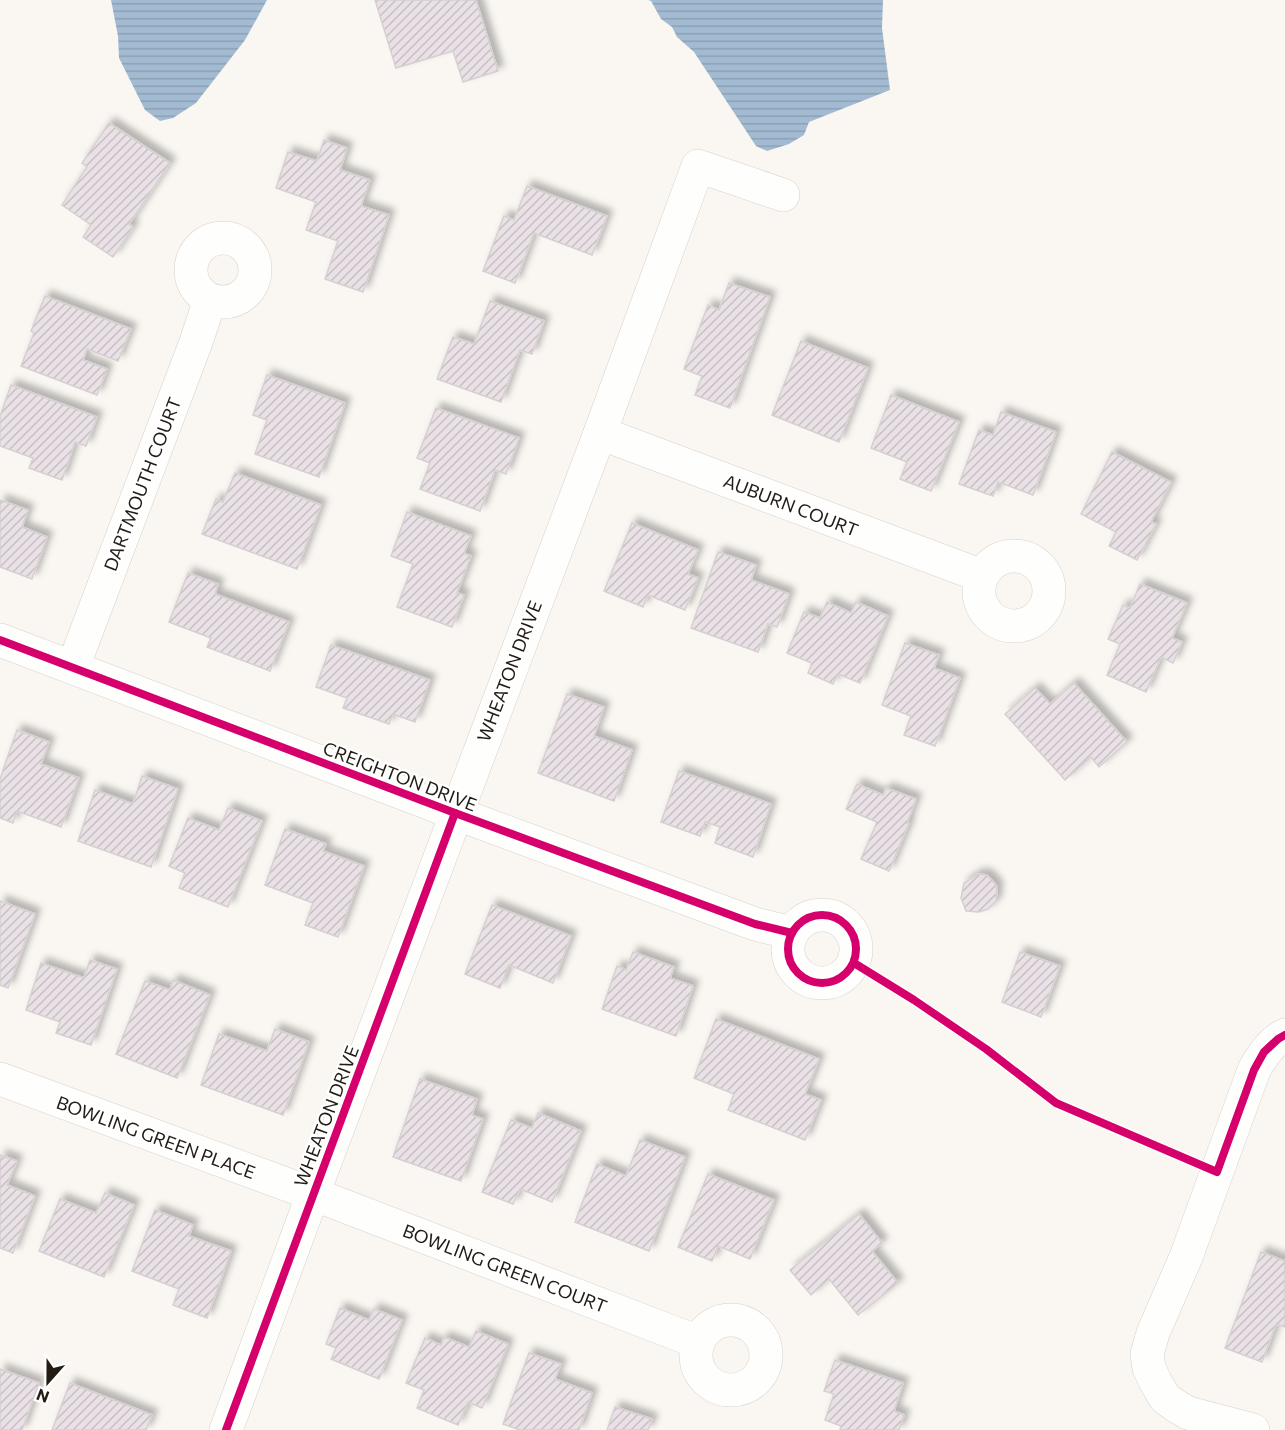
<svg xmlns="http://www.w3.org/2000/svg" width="1285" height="1430" font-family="Commissioner,sans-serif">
<defs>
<pattern id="water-rules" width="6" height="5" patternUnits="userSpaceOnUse" patternTransform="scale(1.5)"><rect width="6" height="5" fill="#a3bbd2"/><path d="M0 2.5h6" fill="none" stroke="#8ca0b3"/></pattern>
<pattern id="building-hatch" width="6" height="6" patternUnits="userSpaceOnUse" patternTransform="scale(1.5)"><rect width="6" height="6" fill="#e9e1e6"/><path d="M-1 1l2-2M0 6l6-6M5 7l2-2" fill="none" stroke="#c8c0c4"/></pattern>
<filter id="shadow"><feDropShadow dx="5.5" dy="-5.5" stdDeviation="3" flood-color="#0004"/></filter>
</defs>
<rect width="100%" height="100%" fill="#faf7f2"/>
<g fill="url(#water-rules)">
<path d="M111,0H267L245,40L196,103L173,118L160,121L145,110L119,58L118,36Z"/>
<path d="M648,0H883L882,28L890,90L809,122L804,135L789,144L767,151L756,146L694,52L677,37L672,27L661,19L651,1Z"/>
</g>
<g fill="url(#building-hatch)" stroke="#d5d0d1" stroke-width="1.5" filter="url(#shadow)">
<path d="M375,0H476L498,71L463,82L453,51L396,68Z"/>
<path d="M109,123L170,163L129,224L133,227L113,257L83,237L91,225L62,205L87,167L82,163Z"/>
<path d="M324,140L347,148L340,170L370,180L361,206L389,215L363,292L325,279L338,241L306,230L316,202L276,188L288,152L317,161Z"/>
<path d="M527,186L607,216L592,255L534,233L515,283L483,271L504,216L514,220Z"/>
<path d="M729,283L770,297L730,408L695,395L702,376L684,369L708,305L719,310Z"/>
<path d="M45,296L131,329L118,361L87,349L83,360L107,369L97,395L21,366L34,333L31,331Z"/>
<path d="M490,301L544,321L532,354L520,350L501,402L437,379L453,337L474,344Z"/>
<path d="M801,341L868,368L839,442L772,415Z"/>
<path d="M267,375L345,403L319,477L255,454L267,420L253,415Z"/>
<path d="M11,385L97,417L86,446L75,442L62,480L29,468L33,458L0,446V416Z"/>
<path d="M891,395L959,422L931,491L900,479L907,462L871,448Z"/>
<path d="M436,408L519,438L506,474L495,470L480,511L420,489L430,463L417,458Z"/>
<path d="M1001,412L1056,432L1033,495L998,482L993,496L959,484L979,430L993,435Z"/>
<path d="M1112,452L1171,482L1151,522L1156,524L1137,560L1109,546L1116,532L1081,514Z"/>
<path d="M235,473L321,505L297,569L202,534L216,499L223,502Z"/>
<path d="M0,500L28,510L22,527L47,537L32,579L0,567Z"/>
<path d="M407,512L471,536L464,553L471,556L457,593L464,595L452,627L397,607L413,564L391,556Z"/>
<path d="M632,523L698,550L688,574L698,578L685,610L648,595L643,607L604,591Z"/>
<path d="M718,552L756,565L751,580L789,594L777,627L768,624L758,652L691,628Z"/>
<path d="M188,573L218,584L215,594L289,622L270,671L207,647L211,638L169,622Z"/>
<path d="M1140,584L1187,603L1172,638L1182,642L1173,663L1161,657L1146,692L1107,675L1120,644L1108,639L1123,605L1130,608Z"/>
<path d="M827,602L851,613L856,602L888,616L860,683L838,674L833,684L808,673L812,663L787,653L804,612L820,618Z"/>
<path d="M905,643L939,655L934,668L960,678L935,746L904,735L911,716L882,705Z"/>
<path d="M331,645L430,680L415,722L393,714L389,724L343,708L347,698L316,687Z"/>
<path d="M1074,683L1127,742L1099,767L1091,757L1065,780L1005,714L1035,688L1050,704Z"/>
<path d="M567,694L604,707L594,736L632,750L614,801L538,773Z"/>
<path d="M17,730L49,742L41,764L79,778L61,827L17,811L13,823L0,818V779Z"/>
<path d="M679,771L771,804L753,857L715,843L720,827L705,822L700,836L661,822Z"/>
<path d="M142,776L178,789L151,867L78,841L95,790L133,804Z"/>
<path d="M857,784L883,795L886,788L916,799L907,823H909L889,871L861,859L877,822L846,809Z"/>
<path d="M228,808L262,821L228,907L179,888L185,873L169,866L188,818L219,830Z"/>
<path d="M285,829L326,844L323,851L364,866L338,937L305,925L313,903L265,885Z"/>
<path d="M978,874L987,875L997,886L996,901L988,909L979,912L966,911L961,898L964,883Z"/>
<path d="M0,901L35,914L8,988L0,985Z"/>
<path d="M492,905L571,936L553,983L509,965L500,988L465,974Z"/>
<path d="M633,952L674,967L670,978L693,986L676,1036L602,1009L617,966L626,970Z"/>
<path d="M1020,952L1060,966L1041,1017L1002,1002Z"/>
<path d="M90,960L117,969L91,1045L56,1033L60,1022L26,1010L41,963L84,978Z"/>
<path d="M173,980L210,995L177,1078L116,1054L145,981L170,990Z"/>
<path d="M716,1019L819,1059L805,1094L821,1100L805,1140L728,1110L734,1094L694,1078Z"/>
<path d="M275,1029L309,1042L283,1115L201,1085L219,1034L267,1051Z"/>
<path d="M420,1079L477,1099L472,1115L483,1119L461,1181L393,1157Z"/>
<path d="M538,1113L581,1131L552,1202L520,1189L513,1204L482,1192L511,1120L532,1128Z"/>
<path d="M640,1140L685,1157L649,1251L575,1222L597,1164L626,1176Z"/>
<path d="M0,1155L17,1161L7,1185L35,1196L13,1253L0,1248Z"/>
<path d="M708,1174L774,1200L750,1259L718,1246L712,1261L678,1247Z"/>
<path d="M105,1193L134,1205L104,1277L39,1251L60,1199L96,1213Z"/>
<path d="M155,1210L193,1225L189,1236L231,1251L207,1318L173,1305L179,1289L132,1271Z"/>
<path d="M859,1214L882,1243L872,1251L898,1283L858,1315L829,1279L811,1295L790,1270Z"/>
<path d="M1261,1252L1285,1261V1327L1276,1324L1262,1362L1225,1348Z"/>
<path d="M340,1308L369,1320L374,1309L402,1320L379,1379L331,1359L336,1348L326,1344Z"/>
<path d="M476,1331L508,1344L482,1408L468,1402L458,1425L417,1408L424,1390L406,1383L425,1338L441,1345L444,1337L469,1347Z"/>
<path d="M529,1353L561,1364L555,1379L592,1393L579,1430H520L503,1424Z"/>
<path d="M835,1360L903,1383L894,1411L904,1415L899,1430H840L841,1426L825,1420L834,1394L824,1391Z"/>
<path d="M0,1369L39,1383L22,1430H0Z"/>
<path d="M70,1383L152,1415L146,1430H52Z"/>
<path d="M615,1407L652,1419L648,1430H607Z"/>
</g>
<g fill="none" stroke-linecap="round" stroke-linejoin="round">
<g stroke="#d6d1cb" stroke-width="34">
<g id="minor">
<circle cx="223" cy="270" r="32"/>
<path d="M600,433L982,576"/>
<circle cx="1014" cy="591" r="35"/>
<path d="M0,640L455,813L755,924L792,933"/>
<path d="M73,667L196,342L210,300"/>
<circle cx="822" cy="949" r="34"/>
<path d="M0,1079L313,1194L698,1342"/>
<circle cx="731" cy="1355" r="35"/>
<path d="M226,1430L313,1194L600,433L698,166L783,195"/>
<path d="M1253,1430L1188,1413L1176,1406L1165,1398L1155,1381L1149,1368L1147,1354L1153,1333L1186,1257L1254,1070C1262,1056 1270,1043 1285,1035"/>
</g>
</g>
<use href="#minor" stroke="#fefefd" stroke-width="33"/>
<g stroke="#fff" stroke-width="11">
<g id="cycleway">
<path d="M0,640L455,813L755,924L792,933"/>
<circle cx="822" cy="949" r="34"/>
<path d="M854,963L914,1000L986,1049L1056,1103L1217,1172L1254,1070L1264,1052L1278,1039L1285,1035"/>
<path d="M226,1430L455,813"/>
</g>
</g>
<use href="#cycleway" stroke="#d6006c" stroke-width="8"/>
</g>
<g text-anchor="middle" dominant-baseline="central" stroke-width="4.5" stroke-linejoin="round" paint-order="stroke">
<g font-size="18" fill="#221c14" stroke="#fff">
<text transform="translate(142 484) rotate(-69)">DARTMOUTH COURT</text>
<text transform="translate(791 505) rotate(21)">AUBURN COURT</text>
<text transform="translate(509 671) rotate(-69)">WHEATON DRIVE</text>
<text transform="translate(400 776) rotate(21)">CREIGHTON DRIVE</text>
<text transform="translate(326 1116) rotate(-69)">WHEATON DRIVE</text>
<text transform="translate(156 1137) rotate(20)">BOWLING GREEN PLACE</text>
<text transform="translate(505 1268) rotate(21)">BOWLING GREEN COURT</text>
</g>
</g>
<g transform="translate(48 1382) rotate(201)" stroke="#ffffff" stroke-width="4.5" paint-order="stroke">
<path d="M0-4.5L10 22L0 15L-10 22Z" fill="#221c14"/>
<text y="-9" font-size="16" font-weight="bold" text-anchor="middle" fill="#221c14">N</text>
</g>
</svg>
